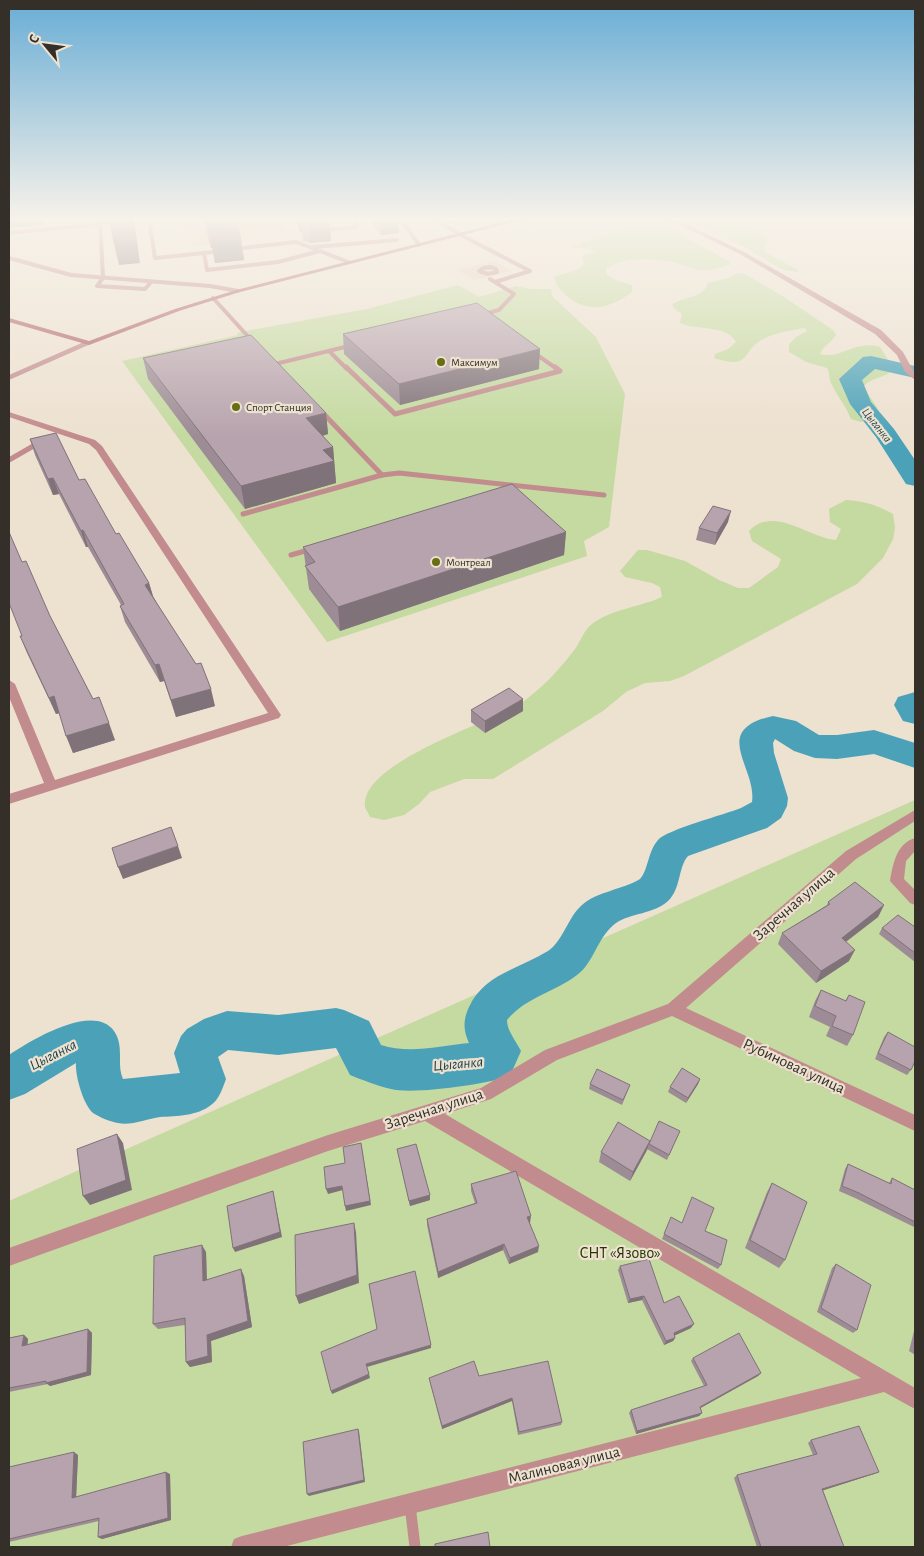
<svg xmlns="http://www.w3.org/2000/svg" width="924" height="1556" viewBox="0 0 924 1556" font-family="'Alegreya Sans',sans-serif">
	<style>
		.built { fill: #e4d3bc }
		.green { fill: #c4daa0 }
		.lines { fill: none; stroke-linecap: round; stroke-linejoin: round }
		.river { fill: #4ba2b8; fill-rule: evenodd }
		.path { stroke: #afa698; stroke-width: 2; stroke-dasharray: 1 1; stroke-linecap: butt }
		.lane-far2 { stroke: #c28b8d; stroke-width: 4 }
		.lane-far1 { stroke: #c28b8d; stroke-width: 5 }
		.lane { stroke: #c28b8d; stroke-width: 11 }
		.street { fill: #c28b8d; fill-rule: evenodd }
		.secondary { fill: #ad5f63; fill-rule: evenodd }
		.wall { fill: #9d8c95 }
		.shaded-wall { fill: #807279 }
		.building { fill: #b7a3ad; stroke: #807279 }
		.poi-dot { fill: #676e14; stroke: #ede1d0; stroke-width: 2 }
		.labels { text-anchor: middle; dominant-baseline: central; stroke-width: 4.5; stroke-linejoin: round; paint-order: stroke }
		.far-poi-label { font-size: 11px; fill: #343029; stroke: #ede1d0; text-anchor: start }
		.far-water-label { font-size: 12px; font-style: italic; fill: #143c46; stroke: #ede1d0 }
		.water-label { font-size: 15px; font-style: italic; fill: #143c46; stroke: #ede1d0 }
		.near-street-label { font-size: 16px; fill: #343029; stroke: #ede1d0 }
		.near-park-label { font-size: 16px; fill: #263404; stroke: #ede1d0 }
	</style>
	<rect width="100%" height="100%" fill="#ede1d0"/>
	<!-- built -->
	<g class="built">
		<polygon points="186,219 283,219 287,236 193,247 190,237 183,235 179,221"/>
		<polygon points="494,261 512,271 474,280 457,270"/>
	</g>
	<!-- green -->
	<g class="green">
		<path d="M 441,219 L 500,219 C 478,225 463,230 441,219 Z"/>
		<polygon points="683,219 727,219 738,222 767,238 767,241 764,249 766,253 798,270 796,272 781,269 747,248"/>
		<path d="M 648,224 L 662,224 L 669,228 L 730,262 L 730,265 L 707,271 L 698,270 L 669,261 L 644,259 L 628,260 L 616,263 L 606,269 L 606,274 L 615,280 L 632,285 L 632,292 C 611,308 588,314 567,296 C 560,290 556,285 554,277 L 579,269 L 584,264 L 582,256 L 596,252 L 590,249 L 570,247 L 620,230 Z"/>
		<path d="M 738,273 L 745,274 L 784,297 L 833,330 L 836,335 C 831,343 823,346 820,354 C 840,360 855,339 880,347 L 894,369 C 886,378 872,377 864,386 C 868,397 878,404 880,416 L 861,422 L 851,419 C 846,406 837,396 831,383 C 829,378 830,373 827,368 L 806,362 L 789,352 L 789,344 L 796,337 L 807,331 L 805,328 C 792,330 774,333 763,339 C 739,353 752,370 714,358 L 715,354 L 728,349 L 736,342 C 726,324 697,331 680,323 L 682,314 L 676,310 L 672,305 C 684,295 702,300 708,283 L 728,278 Z"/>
		<polygon points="458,285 479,297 516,286 531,289 551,289 552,296 596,337 625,394 609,527 584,541 587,556 327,642 122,361 238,335 237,333 251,330 367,309"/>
		<path d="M 846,500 C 864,501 877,505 893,514 L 895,528 L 893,539 L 883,558 L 857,584 L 684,676 L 670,681 L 645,683 L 626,692 L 603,711 L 493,779 L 464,779 L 430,792 L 419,804 L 404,815 L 384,820 L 370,817 C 369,814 366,810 365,807 C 360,761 493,723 524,701 C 543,687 561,668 575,649 C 581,641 583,631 592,624 C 612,609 640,607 662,597 L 660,587 L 652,583 L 625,577 L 620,571 L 638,550 L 647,550 L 685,561 L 719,580 L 738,588 L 749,588 L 778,567 L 781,559 L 752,541 L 749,531 C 774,505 807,537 836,540 L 841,529 L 830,522 L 829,509 Z"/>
		<polygon points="915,800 915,1547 9,1547 9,1201"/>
	</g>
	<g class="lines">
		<!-- river -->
		<g class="river">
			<polygon points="871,356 915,366 915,378 875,369 862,380 871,402 894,429 915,460 915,486 906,484 876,437 850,404 839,379 863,357"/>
			<polygon points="915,692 915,724 903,721 894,705 898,697"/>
			<path d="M 773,716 L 796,721 L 819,735 L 837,735 L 874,730 L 915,743 L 915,768 L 874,754 L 837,759 L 815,758 L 794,751 L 775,739 L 773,743 L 774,753 L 788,798 L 787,806 L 781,818 L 767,828 L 688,856 C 678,867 681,889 668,901 C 654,914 631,913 616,923 C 597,937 594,963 577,975 C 555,992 526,997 507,1020 C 507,1031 516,1041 521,1051 L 510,1076 C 488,1084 412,1095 391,1089 C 377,1086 363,1080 350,1075 L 336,1048 L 278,1055 L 228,1050 L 218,1057 L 226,1079 C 223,1087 219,1100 211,1105 C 197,1116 177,1116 160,1117 C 147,1119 130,1126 118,1123 C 111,1122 99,1117 93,1113 C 83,1104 75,1075 76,1063 L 25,1094 L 9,1100 L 9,1055 C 30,1041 93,1002 114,1031 C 125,1047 116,1064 123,1079 L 180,1073 L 174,1053 L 181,1036 L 187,1029 L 204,1019 L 227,1011 L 278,1015 L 336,1008 L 344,1010 L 369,1021 L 381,1045 C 409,1054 440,1046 469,1043 C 463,1030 463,1020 469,1007 C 484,974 519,969 548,951 C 563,941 568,917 582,905 C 598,891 622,890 640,879 C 648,871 648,851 658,840 C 666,830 726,814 741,808 L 752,802 C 757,767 709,730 773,716 Z"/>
		</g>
		<!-- path -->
		<polyline class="path" points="535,224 551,219"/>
		<!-- lane-far2 -->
		<g class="lane-far2">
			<polyline points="100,219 103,278 97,286 145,289 151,282"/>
			<polyline points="149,219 155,258 204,253"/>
			<polyline points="401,219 419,245"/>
			<polyline points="322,230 357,227 354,219"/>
			<polyline points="9,233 101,224 117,219"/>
			<polyline points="461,235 530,271 495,282"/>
			<polyline points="313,247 397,240"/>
			<polyline points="233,249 296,242 320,251"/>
			<polyline points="222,251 204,253 207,270 278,262 320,251 348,262"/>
			<polyline points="9,258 71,275 210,286 238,291"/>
			<polygon points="491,267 496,269 497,272 488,274 479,271 483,268"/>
			<polyline points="213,298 254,343"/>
			<polyline points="481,315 499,310 514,294 490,279"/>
			<polyline points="329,351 347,369"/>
			<polyline points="533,352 557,369"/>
			<polyline points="275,364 353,345"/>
		</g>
		<!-- lane-far1 -->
		<g class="lane-far1">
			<polyline points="346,367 395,414 560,371 555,367"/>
			<polyline points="320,410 382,475"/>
			<polyline points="243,514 382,475 399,473 604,495"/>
			<polyline points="291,555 312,549"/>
		</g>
		<!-- lane -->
		<polyline class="lane" points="410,1505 415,1547"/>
		<!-- street -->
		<g class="street">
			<polygon points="431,219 439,219 464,235 459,236"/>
			<polygon points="667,219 676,219 744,252 881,330 903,352 915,374 915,380 905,372 897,355 875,334 740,254"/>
			<polygon points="86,341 93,343 9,380 9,375"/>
			<polygon points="9,412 95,440 102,446 279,712 281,715 279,718 9,804 9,794 44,783 9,697 9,680 15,684 55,780 268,713 96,450 89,444 9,417"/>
			<polygon points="42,438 49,440 9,463 9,457"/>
			<polygon points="915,810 915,821 856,859 686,1008 915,1115 915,1131 672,1016 557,1060 491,1099 445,1114 915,1388 915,1409 884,1392 283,1547 231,1547 234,1539 242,1536 861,1378 425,1121 328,1151 9,1266 9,1248 328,1135 481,1088 545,1050 668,1004 846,851"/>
			<path d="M 915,838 L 915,851 L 906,861 L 904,879 L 915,890 L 915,905 L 910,903 L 890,881 C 893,864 896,844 915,838 Z"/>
		</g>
		<!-- secondary -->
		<polygon class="secondary" points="514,219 526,219 240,292 179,311 89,345 9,322 9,318 89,341 175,309 236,290"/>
	</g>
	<!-- wall -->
	<g class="wall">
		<polygon points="203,219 238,219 244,260 215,263 212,248 211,248"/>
		<polygon points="295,219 329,219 331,241 310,243 303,241 302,232 300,233"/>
		<polygon points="369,219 398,219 399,233 381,235"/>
		<polygon points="343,334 539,369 400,405 344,354"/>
		<polygon points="143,358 326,413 328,434 322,436 333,447 336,483 245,509 148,379"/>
		<polygon points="30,439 79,480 149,583 153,596 215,706 176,717 164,681 160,682 125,622 120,606 121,605 88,547 86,547 59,494 53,495 35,455"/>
		<polygon points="728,522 715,545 696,540 699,528"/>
		<polygon points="566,532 564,555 340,631 309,589 303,547"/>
		<polygon points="22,562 93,699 115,740 73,753 59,713 56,714 27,653 20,636 22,636"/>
		<polygon points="523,699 523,711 485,733 471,722 471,710"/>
		<polygon points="828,902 884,905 878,917 846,942 849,961 816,983 778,944 782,933 827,905"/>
		<polygon points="915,927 915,962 879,934 882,928"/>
		<polygon points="821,990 845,1001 849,995 853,1035 847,1046 826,1036 830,1027 809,1017 815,1001"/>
		<polygon points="888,1032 911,1070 907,1075 875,1059 884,1037"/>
		<polygon points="700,1079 698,1084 686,1103 668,1092 670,1087"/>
		<polygon points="590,1084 628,1090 622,1105 589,1089"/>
		<polygon points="680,1131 667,1160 647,1149 649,1144"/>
		<polygon points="650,1141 647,1150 630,1181 599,1162 601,1152"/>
		<polygon points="397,1149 430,1200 410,1206"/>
		<polygon points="848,1164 889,1183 892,1178 915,1190 915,1226 914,1227 855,1198 839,1191 845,1169"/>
		<polygon points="772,1183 785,1260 779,1268 745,1248 767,1192"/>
		<polygon points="471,1184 530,1223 538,1252 509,1264 503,1250 438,1278 427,1225 427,1219 475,1203 471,1191"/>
		<polygon points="671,1217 682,1223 705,1231 721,1265 718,1269 662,1239"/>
		<polygon points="206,1252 207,1280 244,1276 252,1327 211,1341 212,1362 190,1367 186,1362 185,1325 158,1329 153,1324"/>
		<polygon points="836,1264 857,1330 853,1333 817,1312 832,1268"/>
		<polygon points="620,1266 664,1303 691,1328 674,1336 675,1338 673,1341 664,1345 642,1300 628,1303 618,1270"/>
		<polygon points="915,1327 915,1355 909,1351"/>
		<polygon points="88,1329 92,1333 91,1375 50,1386 48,1384 9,1392 9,1338 24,1335 28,1339 27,1345"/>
		<polygon points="693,1358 761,1373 758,1376 700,1408 702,1413 699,1416 636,1434 629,1413 631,1410 704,1386 691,1361"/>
		<polygon points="479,1376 562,1422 561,1425 518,1435 512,1401 442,1429 429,1378"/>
		<polygon points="811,1440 879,1472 874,1474 823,1490 844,1547 757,1547 734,1478 737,1475 813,1455 808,1443"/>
		<polygon points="78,1455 76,1497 170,1474 171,1520 102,1539 98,1537 99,1521 9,1542 9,1467"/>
	</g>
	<!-- shaded-wall -->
	<g class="shaded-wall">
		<polygon points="9,219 43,219 43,225 9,228"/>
		<polygon points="130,219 134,219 140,263 119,265 109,223"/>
		<polygon points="238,219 244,260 215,263 208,220"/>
		<polygon points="299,219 301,219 302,232 300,233"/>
		<polygon points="308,219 329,219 331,241 310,243"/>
		<polygon points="380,219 398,219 399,233 381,235"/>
		<polygon points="206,220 207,220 212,248 211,248"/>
		<polygon points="540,349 539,369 400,405 399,384"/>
		<polygon points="326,413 328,434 308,440 306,418"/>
		<polygon points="333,447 336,483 245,509 241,486 323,450"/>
		<polygon points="53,478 59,494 53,495 48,479"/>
		<polygon points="731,511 728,522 715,545 717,533"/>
		<polygon points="83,530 88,547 86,547 81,531"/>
		<polygon points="566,532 564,555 340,631 338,607"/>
		<polygon points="149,583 154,600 145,585"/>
		<polygon points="159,664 164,681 160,682 155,665"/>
		<polygon points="211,689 215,706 176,717 171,700"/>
		<polygon points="54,696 60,713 56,714 49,698"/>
		<polygon points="523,699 523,711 485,733 485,721"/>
		<polygon points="109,723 115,740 73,753 66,736"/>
		<polygon points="178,846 182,858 123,879 118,867"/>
		<polygon points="884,905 878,917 836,949 842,938"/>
		<polygon points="855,950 849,961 816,983 821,971"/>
		<polygon points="700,1079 698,1084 686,1103 688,1098"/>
		<polygon points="117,1134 123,1143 132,1190 90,1205 83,1196"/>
		<polygon points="650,1141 647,1150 630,1181 633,1172"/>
		<polygon points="361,1143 371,1205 346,1211 345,1206"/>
		<polygon points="342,1186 343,1190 328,1194 326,1189"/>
		<polygon points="273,1191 274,1196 282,1237 235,1252 233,1248"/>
		<polygon points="430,1195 430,1200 410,1206 409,1201"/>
		<polygon points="531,1216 530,1223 526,1224 527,1217"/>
		<polygon points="354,1223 356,1232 359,1283 299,1304 296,1296"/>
		<polygon points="504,1244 503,1250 438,1278 438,1272"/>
		<polygon points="202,1245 206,1252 207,1288 203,1281"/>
		<polygon points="539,1246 538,1252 509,1264 510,1258"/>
		<polygon points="241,1269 244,1276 252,1327 211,1341 212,1362 190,1367 186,1362 207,1335"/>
		<polygon points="644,1296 642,1300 628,1303 630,1299"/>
		<polygon points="694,1324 691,1328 671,1337 674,1333"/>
		<polygon points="88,1329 92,1333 91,1375 50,1386 46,1383"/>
		<polygon points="24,1335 28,1339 27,1349 22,1346"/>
		<polygon points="675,1338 673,1341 664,1345 666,1341"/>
		<polygon points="431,1345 431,1348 367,1367 366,1364"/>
		<polygon points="761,1373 758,1376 697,1410 700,1407"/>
		<polygon points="369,1374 370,1378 332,1394 331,1391"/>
		<polygon points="512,1398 512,1401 442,1429 442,1426"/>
		<polygon points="702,1413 699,1416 636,1434 637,1431"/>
		<polygon points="358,1429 359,1431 365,1482 309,1496 307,1494"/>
		<polygon points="74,1452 78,1455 76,1500 72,1498"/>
		<polygon points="166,1472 170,1474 171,1520 102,1539 98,1537"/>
		<polygon points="879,1472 874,1474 818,1492 822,1489"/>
	</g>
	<!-- building -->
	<g class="building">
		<polygon points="108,219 130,219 131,221 109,223"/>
		<polygon points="208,219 222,219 208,221"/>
		<polygon points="477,303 540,349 399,384 343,334"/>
		<polygon points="251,335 326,413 306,418 333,447 323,450 334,461 241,486 143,358"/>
		<polygon points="56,433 79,480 85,479 116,534 119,533 149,583 145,585 196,664 201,663 211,689 171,700 159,664 155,665 120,606 124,604 83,530 81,531 53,478 48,479 30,439"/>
		<polygon points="512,484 566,532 338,607 305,566 315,562 303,547"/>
		<polygon points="713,506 731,511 717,533 699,528"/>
		<polygon points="9,532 22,562 26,561 50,616 93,699 99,697 109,723 66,736 54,696 49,698 20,636 22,636 9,603"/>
		<polygon points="509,688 523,699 485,721 471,710"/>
		<polygon points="171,827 178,846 118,867 112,848"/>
		<polygon points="855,882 884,905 842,938 855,950 821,971 782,933 830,904 828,902"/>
		<polygon points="898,915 915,927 915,953 882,928"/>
		<polygon points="821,990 846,1001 849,995 865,1002 853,1035 832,1026 836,1016 815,1006"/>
		<polygon points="888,1032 915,1047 915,1061 911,1070 878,1053"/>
		<polygon points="682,1068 700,1079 688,1098 670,1087"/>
		<polygon points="597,1069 630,1085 623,1100 590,1084"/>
		<polygon points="659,1121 680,1131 669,1155 649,1144"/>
		<polygon points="618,1122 650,1141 633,1172 601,1152"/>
		<polygon points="117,1134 126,1180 83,1196 77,1149"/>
		<polygon points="361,1143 370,1201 345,1206 342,1186 326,1189 324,1167 345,1163 343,1147"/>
		<polygon points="416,1144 430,1195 409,1201 397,1149"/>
		<polygon points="848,1164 891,1184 892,1178 915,1190 915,1222 859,1193 842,1186"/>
		<polygon points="516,1171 531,1216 527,1217 539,1246 510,1258 504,1244 438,1272 427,1219 477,1203 471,1184"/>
		<polygon points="772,1183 807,1202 785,1260 750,1240"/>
		<polygon points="273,1191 280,1232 233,1248 227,1206"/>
		<polygon points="692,1197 714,1208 705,1231 727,1240 721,1265 664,1234 671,1217 682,1223"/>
		<polygon points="354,1223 357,1275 296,1296 295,1235"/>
		<polygon points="202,1245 203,1281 241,1269 248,1321 207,1335 208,1356 186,1362 185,1318 153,1324 154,1256"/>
		<polygon points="649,1259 664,1303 679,1296 694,1324 674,1333 675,1338 666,1341 644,1296 630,1299 620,1266"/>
		<polygon points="836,1264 871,1285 857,1330 821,1308"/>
		<polygon points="415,1271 431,1345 366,1364 369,1374 331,1391 321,1352 377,1329 369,1284"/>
		<polygon points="88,1329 87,1372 46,1383 46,1381 9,1388 9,1338 24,1335 22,1346"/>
		<polygon points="739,1333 761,1373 700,1407 702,1413 637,1431 631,1410 707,1385 693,1358"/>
		<polygon points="474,1361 479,1376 548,1361 562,1422 519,1432 512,1398 442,1426 429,1378"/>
		<polygon points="859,1426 879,1472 822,1489 844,1547 761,1547 737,1475 817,1454 811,1440"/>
		<polygon points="358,1429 364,1480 307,1494 303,1442"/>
		<polygon points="74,1452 72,1498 166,1472 168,1518 98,1537 99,1518 9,1539 9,1467"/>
		<polygon points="488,1532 490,1547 435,1547 435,1544"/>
	</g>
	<!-- sky -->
	<linearGradient id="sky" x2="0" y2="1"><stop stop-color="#69add5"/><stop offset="0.5" stop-color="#f7f2ea"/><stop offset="1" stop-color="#f7f2ea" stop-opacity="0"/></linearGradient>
	<rect width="924" height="437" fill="url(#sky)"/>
	<!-- markers -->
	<g class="poi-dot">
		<circle cx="441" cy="362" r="5"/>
		<circle cx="236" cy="407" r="5"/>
		<circle cx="436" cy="562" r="5"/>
	</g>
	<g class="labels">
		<!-- far-poi labels -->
		<g class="far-poi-label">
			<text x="451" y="362">Максимум</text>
			<text x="246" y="407">Спорт Станция</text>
			<text x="446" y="562">Монтреал</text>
		</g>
		<!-- far-water labels -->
		<g class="far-water-label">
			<text transform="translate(877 425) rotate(52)">Цыганка</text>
		</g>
		<!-- water labels -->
		<g class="water-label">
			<text transform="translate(53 1055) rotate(-27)">Цыганка</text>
			<text transform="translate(458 1064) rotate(-5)">Цыганка</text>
		</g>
		<!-- near-street labels -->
		<g class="near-street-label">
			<text transform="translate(794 904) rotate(-41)">Заречная улица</text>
			<text transform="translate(794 1066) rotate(25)">Рубиновая улица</text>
			<text transform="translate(434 1109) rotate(-18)">Заречная улица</text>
			<text transform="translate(564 1465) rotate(-14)">Малиновая улица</text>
		</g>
		<!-- near-park labels -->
		<g class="near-park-label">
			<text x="620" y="1253">СНТ «Язово»</text>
		</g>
	</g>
	<!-- border -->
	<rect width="924" height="1556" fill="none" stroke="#343029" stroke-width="20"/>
	<!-- north arrow -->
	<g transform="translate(45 45) rotate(299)" stroke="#ede1d0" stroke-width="4" paint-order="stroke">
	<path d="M0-4L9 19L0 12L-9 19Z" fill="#343029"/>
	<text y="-8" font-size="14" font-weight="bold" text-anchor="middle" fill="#343029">С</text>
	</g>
</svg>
